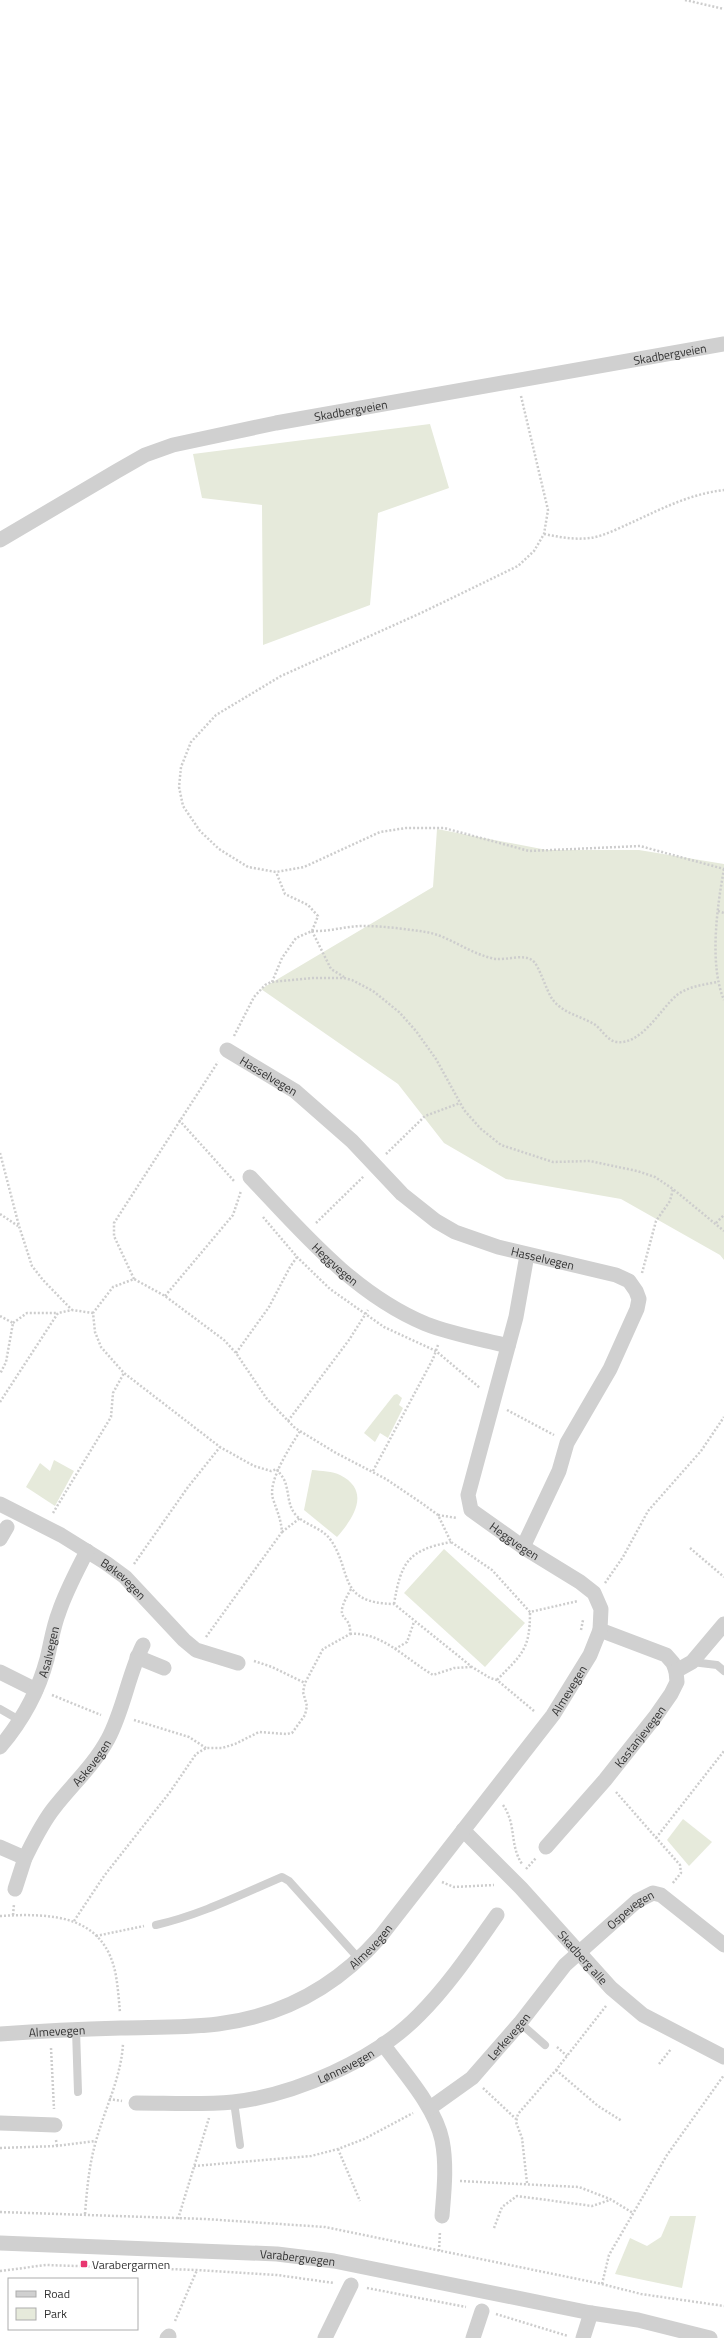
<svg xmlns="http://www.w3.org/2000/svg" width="724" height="2338" viewBox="0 0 724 2338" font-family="'Titillium Web',sans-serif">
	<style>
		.green { fill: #e6eadb }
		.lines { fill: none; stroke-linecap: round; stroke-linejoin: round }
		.path { stroke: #cdcdcd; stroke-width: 2.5; stroke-dasharray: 2 2; stroke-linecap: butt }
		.service { stroke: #d0d0d0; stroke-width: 8 }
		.minor { stroke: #d0d0d0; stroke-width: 15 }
		.poi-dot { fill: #e83771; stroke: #fff; stroke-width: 1.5 }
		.labels { text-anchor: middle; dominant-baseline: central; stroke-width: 4; stroke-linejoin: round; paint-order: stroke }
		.street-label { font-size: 12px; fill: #333; stroke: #fff }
		.poi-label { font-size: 12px; fill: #333; stroke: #fff; text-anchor: start }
	</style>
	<rect width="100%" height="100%" fill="#fff"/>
	<!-- green -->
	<g class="green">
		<polygon points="430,424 449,488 378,513 370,605 263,645 262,505 202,498 193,454"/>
		<polygon points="437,829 547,850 639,850 724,864 724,1260 720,1255 621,1199 506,1179 444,1143 398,1084 261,989 433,887"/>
		<polygon points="397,1394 402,1398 399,1405 403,1408 388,1438 380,1433 375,1442 364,1433 394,1395"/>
		<polygon points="54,1460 74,1471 55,1506 26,1487 40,1463 50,1471"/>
		<path d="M 312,1470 C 321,1471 333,1471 340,1475 C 372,1491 353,1519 337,1537 L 304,1510 Z"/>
		<polygon points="444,1549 525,1623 485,1667 404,1593"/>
		<polygon points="683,1819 712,1842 689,1866 667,1840"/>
		<polygon points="670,2216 696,2216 682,2288 615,2274 630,2238 647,2246 661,2237"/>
	</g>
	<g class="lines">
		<!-- path -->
		<g class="path">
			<polyline points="685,0 724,9"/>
			<polyline points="521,396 548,510 544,534 534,551 518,566 421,613 281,676 216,715 191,742 181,767 179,787 183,806 200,831 219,849 248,867 276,872 304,867 380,832 406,828 444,828 529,851 640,846 724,869"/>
			<path d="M 544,534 C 559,537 574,540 590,538 C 605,536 621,527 635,521 C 665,507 691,494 724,490"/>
			<path d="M 724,869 C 717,907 709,965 724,1000"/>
			<polyline points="718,911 724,913"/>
			<path d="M 312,931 C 329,932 345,926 363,926 C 383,926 406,929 426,932 C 450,936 471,955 496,959 C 507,960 523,954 532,960 C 539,964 546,991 553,1000 C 563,1013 580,1016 594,1024 C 602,1029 607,1041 617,1042 C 642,1045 661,1008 677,995 C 689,986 703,985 717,982"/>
			<polyline points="312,931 331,969 344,977"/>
			<polyline points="272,982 282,958 296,938 312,931 318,916 308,905 285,894 276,872"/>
			<polyline points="234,1036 254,997 265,985 271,982 313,978 344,978 352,980 373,991 399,1012 416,1031 436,1059 464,1110 481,1129 501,1145 553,1162 590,1161 637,1171 655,1177 673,1189 724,1231"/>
			<polyline points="179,1120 234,1181"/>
			<polyline points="0,1153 19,1226 32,1266 43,1280 72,1310"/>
			<polyline points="386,1154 425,1116 460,1103"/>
			<polyline points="0,1214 18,1226"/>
			<polyline points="263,1217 297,1257 330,1289 384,1327 436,1351 480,1388"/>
			<polyline points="316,1223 364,1176"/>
			<polyline points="716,1223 724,1215"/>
			<polyline points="642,1273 656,1221 670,1201 673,1189"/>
			<polyline points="134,1279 114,1236 114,1223 218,1062"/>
			<polyline points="165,1296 233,1215 241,1191"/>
			<polyline points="0,1316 13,1323 6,1362 0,1374"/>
			<polyline points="13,1323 27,1313 58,1313"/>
			<polyline points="236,1353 269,1307 290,1267 297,1257"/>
			<polyline points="0,1402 58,1313 72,1310 93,1313"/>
			<polyline points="507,1410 554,1435"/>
			<polyline points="288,1421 349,1340 368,1310"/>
			<polyline points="373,1471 433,1359 438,1345"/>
			<polyline points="53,1513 111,1417 113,1393 124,1373"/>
			<polyline points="438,1515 457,1518"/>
			<polyline points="282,1532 300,1518"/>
			<polyline points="690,1548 724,1577"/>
			<polyline points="134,1564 188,1487 220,1447"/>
			<polyline points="605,1583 623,1557 648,1511 701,1451 724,1417"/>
			<path d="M 394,1604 C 401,1562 408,1550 451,1542"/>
			<polyline points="581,1630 583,1620"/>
			<path d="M 350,1634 C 381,1631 407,1660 433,1675 L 454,1668 L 471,1667"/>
			<path d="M 206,1637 L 282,1532 C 281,1519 277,1511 273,1499 C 267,1481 291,1446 300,1431"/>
			<polyline points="395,1649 407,1642 414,1622"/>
			<polyline points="254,1661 272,1667 305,1683"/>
			<path d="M 497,1680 C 522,1654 530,1650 530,1612"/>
			<polyline points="52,1695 101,1715"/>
			<path d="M 534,1711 L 497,1680 L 490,1678 L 472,1667 L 394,1604 C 336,1603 353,1571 330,1539 C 321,1527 304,1525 295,1514 C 288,1505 289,1495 286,1485 C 285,1479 280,1474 277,1469 L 271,1471 L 254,1466 L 220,1447 L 124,1373 L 101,1347 L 95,1332 L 93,1313 L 113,1287 L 134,1279 L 165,1296 L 224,1340 L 236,1353 L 267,1399 L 295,1428 L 336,1453 L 386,1479 L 423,1504 L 438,1515 L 451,1542 L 492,1570 L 530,1612 L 578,1601"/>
			<polyline points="134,1720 189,1737 206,1748"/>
			<polyline points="616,1792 680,1865 681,1873 672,1884"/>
			<path d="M 503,1805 C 517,1825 509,1844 522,1864"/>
			<polyline points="656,1838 724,1751"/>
			<polyline points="526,1869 536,1858"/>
			<polyline points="442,1882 454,1887 494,1885"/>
			<polyline points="13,1915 14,1904"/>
			<path d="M 0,1916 C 51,1913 105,1914 116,1976 C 118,1988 119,2001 120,2013"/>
			<path d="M 74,1921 L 104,1876 L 170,1792 L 196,1754 L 206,1748 L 222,1748 L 235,1744 L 259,1732 L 286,1734 L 292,1733 L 305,1715 L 307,1706 L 303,1692 L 305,1683 L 323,1649 L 350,1634 C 352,1611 330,1625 351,1589"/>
			<polyline points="96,1936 144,1926"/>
			<polyline points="557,2047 567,2056"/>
			<polyline points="51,2048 54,2109"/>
			<polyline points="659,2064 671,2049"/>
			<polyline points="556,2070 598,2106 622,2121"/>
			<polyline points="483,2088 516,2119"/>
			<polyline points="109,2099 122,2101"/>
			<polyline points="56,2140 57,2146"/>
			<polyline points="0,2148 57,2146 95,2141"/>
			<polyline points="338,2149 360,2201"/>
			<polyline points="194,2166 311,2156 338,2149 364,2139 413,2113"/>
			<polyline points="460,2181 579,2187 610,2199 633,2213"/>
			<polyline points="527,2183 522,2138 516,2122 518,2114 556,2070 606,2006"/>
			<polyline points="0,2212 205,2219 325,2227 602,2284 641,2294 724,2306"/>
			<path d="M 85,2214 C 87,2189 89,2165 96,2141 C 105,2108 121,2078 123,2044"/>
			<polyline points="178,2219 209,2118"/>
			<polyline points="494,2228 502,2207 517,2196 592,2206 610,2200"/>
			<polyline points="439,2251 440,2231"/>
			<polyline points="0,2271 46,2265 197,2270 277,2275 334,2283"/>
			<polyline points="602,2284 609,2255 667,2155 724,2075"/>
			<polyline points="367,2288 466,2307"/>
			<polyline points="496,2314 568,2336"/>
			<polyline points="175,2321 197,2270"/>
		</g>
		<!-- service -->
		<g class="service">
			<polyline points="692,1662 717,1665 724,1671"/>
			<polyline points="0,1709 21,1721"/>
			<path d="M 156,1925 C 200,1915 240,1895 282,1877 L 289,1881 L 360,1960"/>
			<polyline points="520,2023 545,2045"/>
			<polyline points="76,2030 78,2092"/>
			<polyline points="234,2102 240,2145"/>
		</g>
		<!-- minor -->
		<g class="minor">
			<path id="s1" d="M 0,540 L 117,471 L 145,455 L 173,445 L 276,423 L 724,344"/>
			<path id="s2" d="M 227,1050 L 295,1091 L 352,1141 L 402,1194 L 436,1221 L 455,1232 L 498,1247 L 616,1275 L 629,1281 L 636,1291 L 639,1299 L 637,1309 L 610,1369 L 567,1443 L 559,1471 L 523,1547"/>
			<path id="s3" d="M 250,1177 C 303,1233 354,1294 426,1324 C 452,1334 480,1339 508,1346"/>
			<path id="s4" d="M 527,1255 L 516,1317 L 468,1495 L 471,1510 L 523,1547 L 580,1582 L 594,1593 L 601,1609 L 600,1630 L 666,1655 L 673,1663 L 676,1671"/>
			<path id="s5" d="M 0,1504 L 61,1535 L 106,1563 L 125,1577 L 184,1640 L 196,1650 L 238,1663"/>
			<polyline points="0,1539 7,1527"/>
			<polyline points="137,1657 164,1668"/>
			<polyline points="0,1672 36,1690"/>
			<path id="s6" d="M 0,1747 C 22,1721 38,1693 47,1659 C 51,1643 53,1627 59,1612 C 66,1591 77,1571 87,1551"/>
			<path id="s7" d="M 463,1830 L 521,1888 L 611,1988 L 643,2015 L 724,2057"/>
			<path id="s8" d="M 0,1847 L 25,1858 C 34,1840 42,1823 54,1808 C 72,1785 94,1765 108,1739 C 124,1709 128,1675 143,1645"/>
			<path id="s9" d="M 546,1847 L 605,1780 L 655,1717 L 671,1694 L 677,1682 L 676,1671 L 692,1662 L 724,1624"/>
			<polyline points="15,1889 25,1858"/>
			<path id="s10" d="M 0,2034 C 40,2031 81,2029 121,2028 C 153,2027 186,2028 218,2024 C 283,2016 337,1986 380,1937 L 553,1715 L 590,1655 L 600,1630"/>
			<path d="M 383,2044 C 403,2072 435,2106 442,2140 C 447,2165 444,2191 442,2216"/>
			<path id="s11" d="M 136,2103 C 168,2103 201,2105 233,2102 C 295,2095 375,2060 419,2015 C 449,1985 473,1949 497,1915"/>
			<path id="s12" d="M 430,2108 L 472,2078 L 520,2023 L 565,1965 L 637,1901 L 653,1893 L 661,1895 L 724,1945"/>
			<polyline points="0,2123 55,2125"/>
			<path id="s13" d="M 0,2243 L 277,2254 L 334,2261 L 591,2313 L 638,2320 L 710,2338"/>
			<polyline points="167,2338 169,2336"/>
			<polyline points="325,2338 351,2285"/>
			<polyline points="473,2338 482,2311"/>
			<polyline points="583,2338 591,2313"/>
		</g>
	</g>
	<!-- markers -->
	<rect class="poi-dot" x="80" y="2260" width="8" height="8" rx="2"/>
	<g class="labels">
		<!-- street labels -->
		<g class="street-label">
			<text stroke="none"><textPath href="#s1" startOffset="703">Skadbergveien</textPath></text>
			<text stroke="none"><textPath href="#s1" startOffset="379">Skadbergveien</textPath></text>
			<text stroke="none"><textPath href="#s2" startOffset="49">Hasselvegen</textPath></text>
			<text stroke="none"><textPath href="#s2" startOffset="385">Hasselvegen</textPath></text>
			<text stroke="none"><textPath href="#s3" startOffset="122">Heggvegen</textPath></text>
			<text stroke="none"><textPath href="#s4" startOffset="316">Heggvegen</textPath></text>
			<text stroke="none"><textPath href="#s5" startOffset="145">Bøkevegen</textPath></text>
			<text stroke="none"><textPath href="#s6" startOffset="108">Asalvegen</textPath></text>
			<text stroke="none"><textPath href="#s10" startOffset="717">Almevegen</textPath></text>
			<text stroke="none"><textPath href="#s9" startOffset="145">Kastanjevegen</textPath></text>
			<text stroke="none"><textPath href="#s8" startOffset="144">Askevegen</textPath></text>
			<text stroke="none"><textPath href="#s12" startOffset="284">Ospevegen</textPath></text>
			<text stroke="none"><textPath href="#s10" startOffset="393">Almevegen</textPath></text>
			<text stroke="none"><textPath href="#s7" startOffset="175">Skadberg alle</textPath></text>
			<text stroke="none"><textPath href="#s10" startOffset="57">Almevegen</textPath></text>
			<text stroke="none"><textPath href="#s12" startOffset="107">Lerkevegen</textPath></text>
			<text stroke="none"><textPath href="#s11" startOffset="216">Lønnevegen</textPath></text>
			<text stroke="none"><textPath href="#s13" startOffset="298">Varabergvegen</textPath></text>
		</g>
		<!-- poi labels -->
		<g class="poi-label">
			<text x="92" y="2264">Varabergarmen</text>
		</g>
	</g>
	<!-- legend -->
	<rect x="8" y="2278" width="130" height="52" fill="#ffffff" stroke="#adadad"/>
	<rect x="16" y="2291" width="20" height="6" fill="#d0d0d0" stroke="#adadad"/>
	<text x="44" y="2298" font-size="12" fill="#333333">Road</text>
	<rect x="16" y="2308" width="20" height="12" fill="#e6eadb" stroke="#adadad"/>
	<text x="44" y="2318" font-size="12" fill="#333333">Park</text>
</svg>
